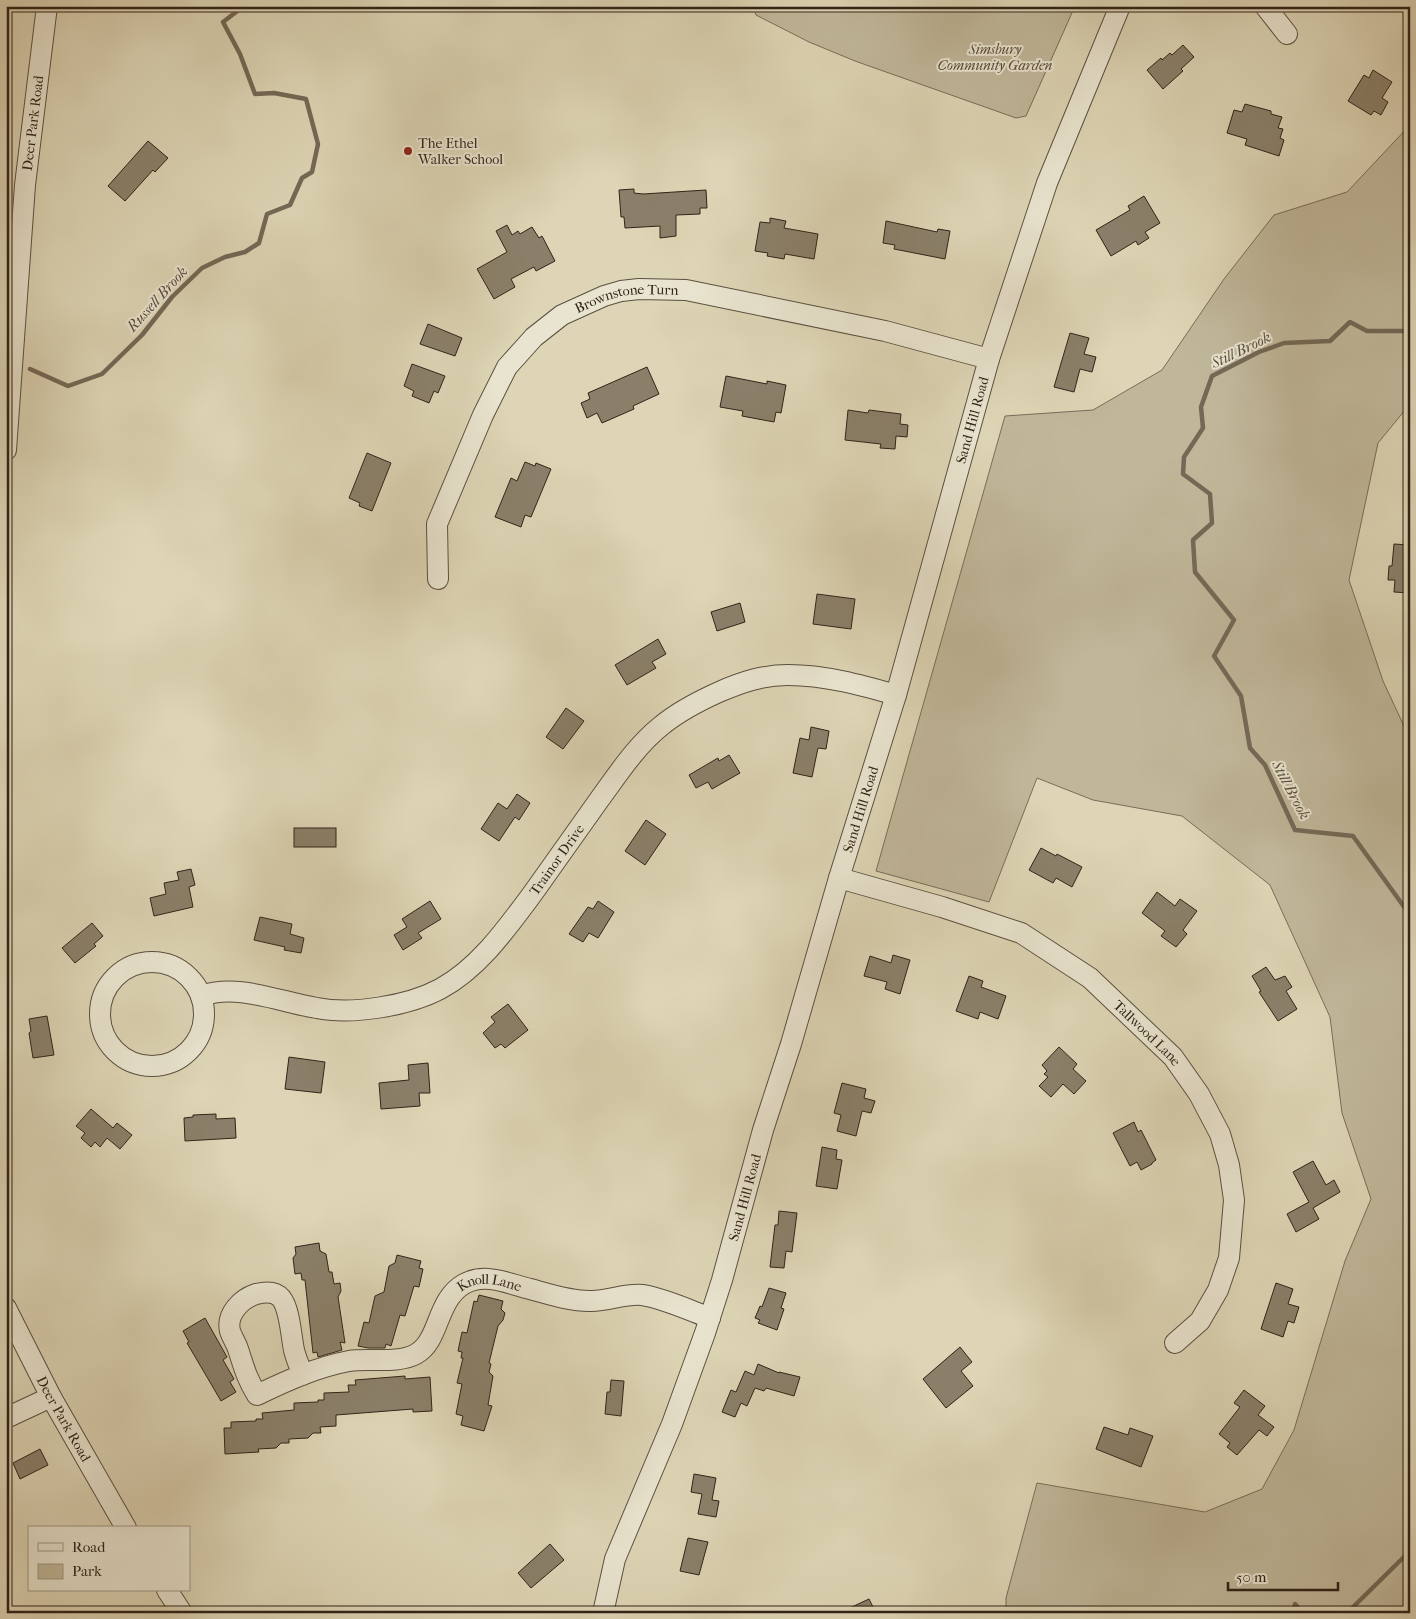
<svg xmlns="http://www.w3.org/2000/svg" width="1416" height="1619" viewBox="0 0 1416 1619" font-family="'IM FELL French Canon',serif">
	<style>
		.green { fill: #c0b79a; stroke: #786d5a }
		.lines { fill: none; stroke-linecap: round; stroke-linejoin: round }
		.stream { stroke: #746957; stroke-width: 4.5 }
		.building { fill: #8a806a; stroke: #302319 }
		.minor-casing { stroke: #5b5040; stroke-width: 22 }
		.minor { stroke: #e9e4cf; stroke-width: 20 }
		.poi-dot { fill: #8f2418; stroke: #e9e4cf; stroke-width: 2 }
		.labels { text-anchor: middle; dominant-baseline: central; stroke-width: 4; stroke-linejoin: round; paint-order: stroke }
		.park-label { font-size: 14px; font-style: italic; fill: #544839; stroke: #e9e4cf }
		.street-label { font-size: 14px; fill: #302319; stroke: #e9e4cf }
		.poi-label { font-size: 14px; fill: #302319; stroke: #e9e4cf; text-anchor: start }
		.water-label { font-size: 15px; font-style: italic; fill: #584c3d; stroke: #e9e4cf }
	</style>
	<rect width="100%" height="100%" fill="#ddd5b5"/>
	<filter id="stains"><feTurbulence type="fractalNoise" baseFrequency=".004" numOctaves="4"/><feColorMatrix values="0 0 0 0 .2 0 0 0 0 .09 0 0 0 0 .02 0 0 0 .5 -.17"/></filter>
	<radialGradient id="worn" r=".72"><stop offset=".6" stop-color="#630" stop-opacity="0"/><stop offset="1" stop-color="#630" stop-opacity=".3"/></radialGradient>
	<!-- green -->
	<g class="green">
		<polygon points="753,6 1075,6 1026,116 1016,118 855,61 809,42 756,15"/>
		<polygon points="1410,125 1410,404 1378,443 1349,580 1383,681 1410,739 1410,1613 1006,1613 1006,1598 1037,1483 1205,1512 1262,1489 1294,1430 1345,1261 1371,1199 1342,1113 1330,1017 1270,885 1182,816 1093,800 1037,778 989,902 876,871 1005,416 1093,410 1162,370 1224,279 1274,215 1347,192"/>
	</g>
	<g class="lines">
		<!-- stream -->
		<g class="stream">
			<polyline points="1410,331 1367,331 1350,322 1330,341 1284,343 1259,352 1212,376 1201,407 1203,428 1184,457 1183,474 1210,494 1212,523 1193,540 1195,572 1234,620 1214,656 1241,696 1250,748 1265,765 1295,830 1353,836 1410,915"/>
			<polyline points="30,369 68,386 102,374 142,335 172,297 202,268 225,257 245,252 259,243 267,214 290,205 302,178 312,172 318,144 306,99 274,93 255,94 240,54 223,22 240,9 239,6"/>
			<polyline points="1293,1613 1295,1604 1303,1613"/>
			<polyline points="1347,1613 1410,1551"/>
		</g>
	</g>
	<!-- building -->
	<g class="building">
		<polygon points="1183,45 1194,57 1181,69 1183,71 1163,89 1147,70 1161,58 1162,60 1170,53 1172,55"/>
		<polygon points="1373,70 1392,82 1382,98 1388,102 1381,115 1374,111 1371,115 1348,101 1364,75 1369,78"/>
		<polygon points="1245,104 1271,111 1271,114 1282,117 1278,128 1283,129 1280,138 1284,140 1279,156 1245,145 1247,139 1227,133 1234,110 1242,112"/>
		<polygon points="148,141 168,158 155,172 153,170 125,201 108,186"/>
		<polygon points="634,189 634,193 643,194 706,190 707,208 700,208 700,214 676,215 676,236 660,238 660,226 625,228 624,217 621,217 619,190"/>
		<polygon points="1144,196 1160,223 1145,232 1149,238 1138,245 1136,241 1111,256 1096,230 1130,210 1128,206"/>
		<polygon points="770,218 786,221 784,228 818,234 814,259 785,254 784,259 767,256 768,253 755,251 760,222 770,223"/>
		<polygon points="886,221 937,232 938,229 950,231 945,259 894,249 895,245 883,243"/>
		<polygon points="507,225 512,235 518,231 520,234 532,227 539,238 542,236 555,261 536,271 534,267 511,279 515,287 494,299 477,269 507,252 496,231"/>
		<polygon points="428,324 462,338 455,356 420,344"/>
		<polygon points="1070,333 1089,338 1084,354 1096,357 1092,372 1080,369 1074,392 1054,387"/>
		<polygon points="412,364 445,376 438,393 434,391 429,403 412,396 414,391 404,386"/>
		<polygon points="647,367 659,394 633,406 634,409 602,423 597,413 587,418 581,403 590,399 588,393"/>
		<polygon points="726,376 767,384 767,381 786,385 781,413 776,412 774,422 742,416 743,411 720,407"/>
		<polygon points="848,410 868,413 869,410 901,414 900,424 908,425 907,437 896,436 895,449 880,448 881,444 845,440"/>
		<polygon points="367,453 391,463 372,511 359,506 360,503 349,498"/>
		<polygon points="525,462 535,466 536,463 551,469 531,517 525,515 521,527 495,517 511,478 517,481"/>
		<polygon points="1394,544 1410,545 1410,593 1394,592 1395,580 1388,580 1389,566 1392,566"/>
		<polygon points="817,594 855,599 851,629 813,624"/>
		<polygon points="740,603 745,622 717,631 711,612"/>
		<polygon points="658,639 666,654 652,662 656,668 627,685 615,665"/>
		<polygon points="566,708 584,721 563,749 546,737"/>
		<polygon points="811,727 829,731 826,749 818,748 812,777 793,773 800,738 809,740"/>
		<polygon points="729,755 740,773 712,789 708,782 696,788 689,775 718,758 719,761"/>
		<polygon points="517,794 530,803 519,820 515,817 499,841 481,829 498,803 507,809"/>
		<polygon points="646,820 666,834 645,865 625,851"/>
		<rect x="294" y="828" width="42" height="19"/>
		<polygon points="1041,848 1056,856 1057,854 1082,867 1072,887 1056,878 1053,883 1029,870"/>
		<polygon points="191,869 195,885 189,887 193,907 154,916 150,898 166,894 164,883 179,880 177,872"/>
		<polygon points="1157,892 1175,906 1180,899 1197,911 1183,930 1187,934 1176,947 1161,936 1165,931 1142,913"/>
		<polygon points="430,901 441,919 418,933 422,938 403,950 394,935 407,927 402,919"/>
		<polygon points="598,901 614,912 598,938 589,933 583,942 569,934 588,907 593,909"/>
		<polygon points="260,917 292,924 290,934 304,938 301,953 284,950 285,947 254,940"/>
		<polygon points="92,923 103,936 94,944 96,946 75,963 62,948"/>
		<polygon points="893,955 910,960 900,994 885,989 887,982 864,976 870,956 891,963"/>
		<polygon points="1266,967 1275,980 1285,976 1292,987 1286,991 1297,1009 1278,1021 1259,992 1261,991 1252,976"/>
		<polygon points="969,976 983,981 981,987 1006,996 998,1019 980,1012 978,1019 956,1011"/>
		<polygon points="508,1004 528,1030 505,1048 501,1044 495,1048 483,1033 495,1022 491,1017"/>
		<polygon points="47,1016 54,1055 33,1058 29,1033 31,1031 29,1019"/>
		<polygon points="1059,1047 1077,1064 1073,1069 1086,1081 1074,1094 1063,1084 1051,1097 1039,1086 1048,1077 1044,1074 1047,1071 1042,1065"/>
		<polygon points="289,1057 325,1062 321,1093 285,1089"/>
		<polygon points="428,1063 430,1093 419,1093 420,1106 381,1109 379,1083 409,1080 408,1065"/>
		<polygon points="842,1083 866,1089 864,1098 875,1101 871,1113 862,1111 856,1136 837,1131 841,1115 834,1113"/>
		<polygon points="91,1109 113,1128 117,1123 132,1135 120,1149 107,1138 100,1147 95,1142 91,1147 81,1138 85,1133 76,1126"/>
		<polygon points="216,1114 216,1119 235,1118 236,1138 185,1141 184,1118 193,1117 193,1115"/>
		<polygon points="1134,1122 1138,1132 1141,1130 1156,1160 1152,1163 1152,1164 1141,1170 1137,1162 1130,1166 1113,1133"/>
		<polygon points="822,1147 837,1150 836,1159 842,1160 837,1189 816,1186"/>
		<polygon points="1313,1161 1326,1185 1334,1180 1340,1192 1313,1208 1319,1219 1296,1232 1287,1214 1309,1202 1293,1172"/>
		<polygon points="779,1211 797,1213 792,1252 786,1251 784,1268 770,1267 775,1225 778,1225"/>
		<polygon points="319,1243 320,1251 326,1254 329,1272 332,1272 334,1284 340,1283 341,1291 338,1297 345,1343 340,1342 342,1350 318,1357 317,1352 313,1353 305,1280 302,1280 301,1273 295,1274 293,1258 296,1254 295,1247"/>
		<polygon points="397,1255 421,1261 419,1268 423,1269 419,1287 414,1286 405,1316 400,1315 391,1346 386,1344 385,1348 368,1348 358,1346 364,1322 369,1323 375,1296 384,1292 389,1266 395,1263"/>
		<polygon points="1276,1283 1293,1289 1288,1304 1299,1307 1294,1323 1288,1321 1283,1337 1261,1329"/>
		<polygon points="769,1288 786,1293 781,1308 784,1309 777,1330 758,1323 760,1320 755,1318 760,1306 762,1307"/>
		<polygon points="479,1295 503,1301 501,1309 505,1313 503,1320 498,1326 489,1363 491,1364 489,1372 493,1376 488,1405 492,1406 484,1431 461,1425 463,1416 456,1414 462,1384 457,1383 463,1358 461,1358 462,1352 458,1351 462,1332 467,1333 474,1301 477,1302"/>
		<polygon points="205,1318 227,1357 223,1360 234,1379 230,1382 236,1392 221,1401 187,1343 189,1342 183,1331"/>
		<polygon points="960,1347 972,1362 961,1371 973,1386 946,1408 923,1379"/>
		<polygon points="758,1364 779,1373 779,1372 800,1377 794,1396 766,1388 764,1391 755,1388 747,1406 741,1403 735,1417 722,1412 731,1390 736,1392 745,1371 754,1375"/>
		<polygon points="405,1376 405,1379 430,1377 432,1411 413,1412 413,1409 336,1415 336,1426 320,1427 321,1433 313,1433 308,1438 289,1439 289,1443 281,1443 276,1448 258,1449 259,1452 225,1454 224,1428 231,1428 231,1422 256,1421 256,1419 263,1419 262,1413 294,1410 294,1403 318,1402 318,1400 324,1400 324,1393 349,1392 348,1385 356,1385 355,1380"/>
		<polygon points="611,1380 624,1381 621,1416 605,1414 607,1392 610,1392"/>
		<polygon points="1244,1390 1265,1406 1258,1415 1274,1427 1267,1436 1259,1430 1237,1455 1227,1447 1230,1443 1219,1434 1240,1407 1234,1403"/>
		<polygon points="1104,1427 1128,1435 1130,1428 1153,1436 1141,1467 1096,1449"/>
		<polygon points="40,1449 48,1465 20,1479 13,1463"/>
		<polygon points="694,1474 716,1478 712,1500 719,1501 716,1517 698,1514 702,1494 691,1492"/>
		<polygon points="688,1538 708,1542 699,1575 680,1571"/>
		<polygon points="550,1544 564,1560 531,1588 518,1573"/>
		<polygon points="869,1599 876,1613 839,1613"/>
	</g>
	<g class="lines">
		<defs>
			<g id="minor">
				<polyline points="1265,6 1287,34"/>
				<path id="s1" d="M 6,450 L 25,185 L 47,6"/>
				<path id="s2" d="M 438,579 L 437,524 L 483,415 L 507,367 L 534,337 L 562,315 L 604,296 L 621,291 L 639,289 L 686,290 L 885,331 L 989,359"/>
				<path id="s3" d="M 839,878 L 942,907 L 1021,933 L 1090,978 L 1173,1057 L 1199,1094 L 1220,1134 L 1229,1165 L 1234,1200 L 1229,1258 L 1218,1290 L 1200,1321 L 1175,1343"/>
				<circle cx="152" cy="1014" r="52"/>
				<path id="s4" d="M 201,996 C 238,983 279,1002 317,1008 C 352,1015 408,1006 440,989 C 479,968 507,928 533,893 C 555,862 577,831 599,800 C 618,774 636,746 661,726 C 679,711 699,701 719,692 C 742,682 763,675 788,675 C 825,675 861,685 896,695"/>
				<path id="s5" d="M 6,1308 L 51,1397 L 126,1528"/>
				<path id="s6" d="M 303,1375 C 300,1367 296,1359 294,1350 C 291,1336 290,1309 281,1298 C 275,1291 264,1292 256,1294 C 241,1299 226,1314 230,1331 C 232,1337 236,1343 238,1349 C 244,1367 246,1377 257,1395 C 286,1381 317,1367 349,1361 C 369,1358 398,1364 416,1354 C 440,1341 436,1300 464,1284 C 486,1272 509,1284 530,1289 C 549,1294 569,1301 589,1301 C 607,1302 625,1293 642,1295 C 663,1298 689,1310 710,1318"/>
				<polyline points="6,1418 51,1397"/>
				<polyline points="167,1590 182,1613"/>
				<path id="s7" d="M 603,1613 L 615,1559 L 672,1424 L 705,1333 L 722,1280 L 763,1130 L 791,1044 L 839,878 L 896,695 L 989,359 L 1047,183 L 1120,6"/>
			</g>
		</defs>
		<!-- minor casing -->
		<use href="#minor" class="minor-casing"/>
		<!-- minor -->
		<use href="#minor" class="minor"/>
	</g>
	<!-- markers -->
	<circle class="poi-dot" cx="408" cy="151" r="5"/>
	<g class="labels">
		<!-- park labels -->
		<g class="park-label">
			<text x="995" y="49">Simsbury<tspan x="995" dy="16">Community Garden</tspan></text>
		</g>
		<!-- street labels -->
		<g class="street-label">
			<text stroke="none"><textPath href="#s1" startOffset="328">Deer Park Road</textPath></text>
			<text stroke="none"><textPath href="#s2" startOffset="371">Brownstone Turn</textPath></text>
			<text stroke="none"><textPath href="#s7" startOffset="1250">Sand Hill Road</textPath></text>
			<text stroke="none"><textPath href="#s7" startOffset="845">Sand Hill Road</textPath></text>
			<text stroke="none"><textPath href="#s4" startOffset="420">Trainor Drive</textPath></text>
			<text stroke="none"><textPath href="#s3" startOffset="352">Tallwood Lane</textPath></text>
			<text stroke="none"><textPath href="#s7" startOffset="440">Sand Hill Road</textPath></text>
			<text stroke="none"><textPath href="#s6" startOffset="505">Knoll Lane</textPath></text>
			<text stroke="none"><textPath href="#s5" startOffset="125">Deer Park Road</textPath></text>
		</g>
		<!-- poi labels -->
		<g class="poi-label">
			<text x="418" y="143">The Ethel<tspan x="418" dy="16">Walker School</tspan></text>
		</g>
		<!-- water labels -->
		<g class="water-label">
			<text transform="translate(157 299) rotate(-48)">Russell Brook</text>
			<text transform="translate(1241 350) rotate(-26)">Still Brook</text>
			<text transform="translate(1291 790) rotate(62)">Still Brook</text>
		</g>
	</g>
	<!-- margin -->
	<rect width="1416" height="1619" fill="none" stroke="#ddd5b5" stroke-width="25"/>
	<rect x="8" y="8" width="1401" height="1604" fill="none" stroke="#302319" stroke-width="2.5"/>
	<rect x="12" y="12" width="1391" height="1594" fill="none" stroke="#302319"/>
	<!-- legend -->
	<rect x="28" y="1526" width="162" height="65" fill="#e9e4cf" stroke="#9f9786"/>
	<rect x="38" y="1543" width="25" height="8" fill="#e9e4cf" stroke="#9f9786"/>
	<text x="72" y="1552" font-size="15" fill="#302319">Road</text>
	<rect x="38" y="1564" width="25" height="15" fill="#c0b79a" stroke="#9f9786"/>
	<text x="72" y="1576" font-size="15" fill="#302319">Park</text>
	<!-- scale -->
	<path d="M1228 1582v8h110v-8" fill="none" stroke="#302319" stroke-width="2.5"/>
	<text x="1236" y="1582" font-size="15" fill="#302319" stroke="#e9e4cf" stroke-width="4" paint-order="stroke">50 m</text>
	<rect width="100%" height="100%" filter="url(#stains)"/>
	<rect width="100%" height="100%" fill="url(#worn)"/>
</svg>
